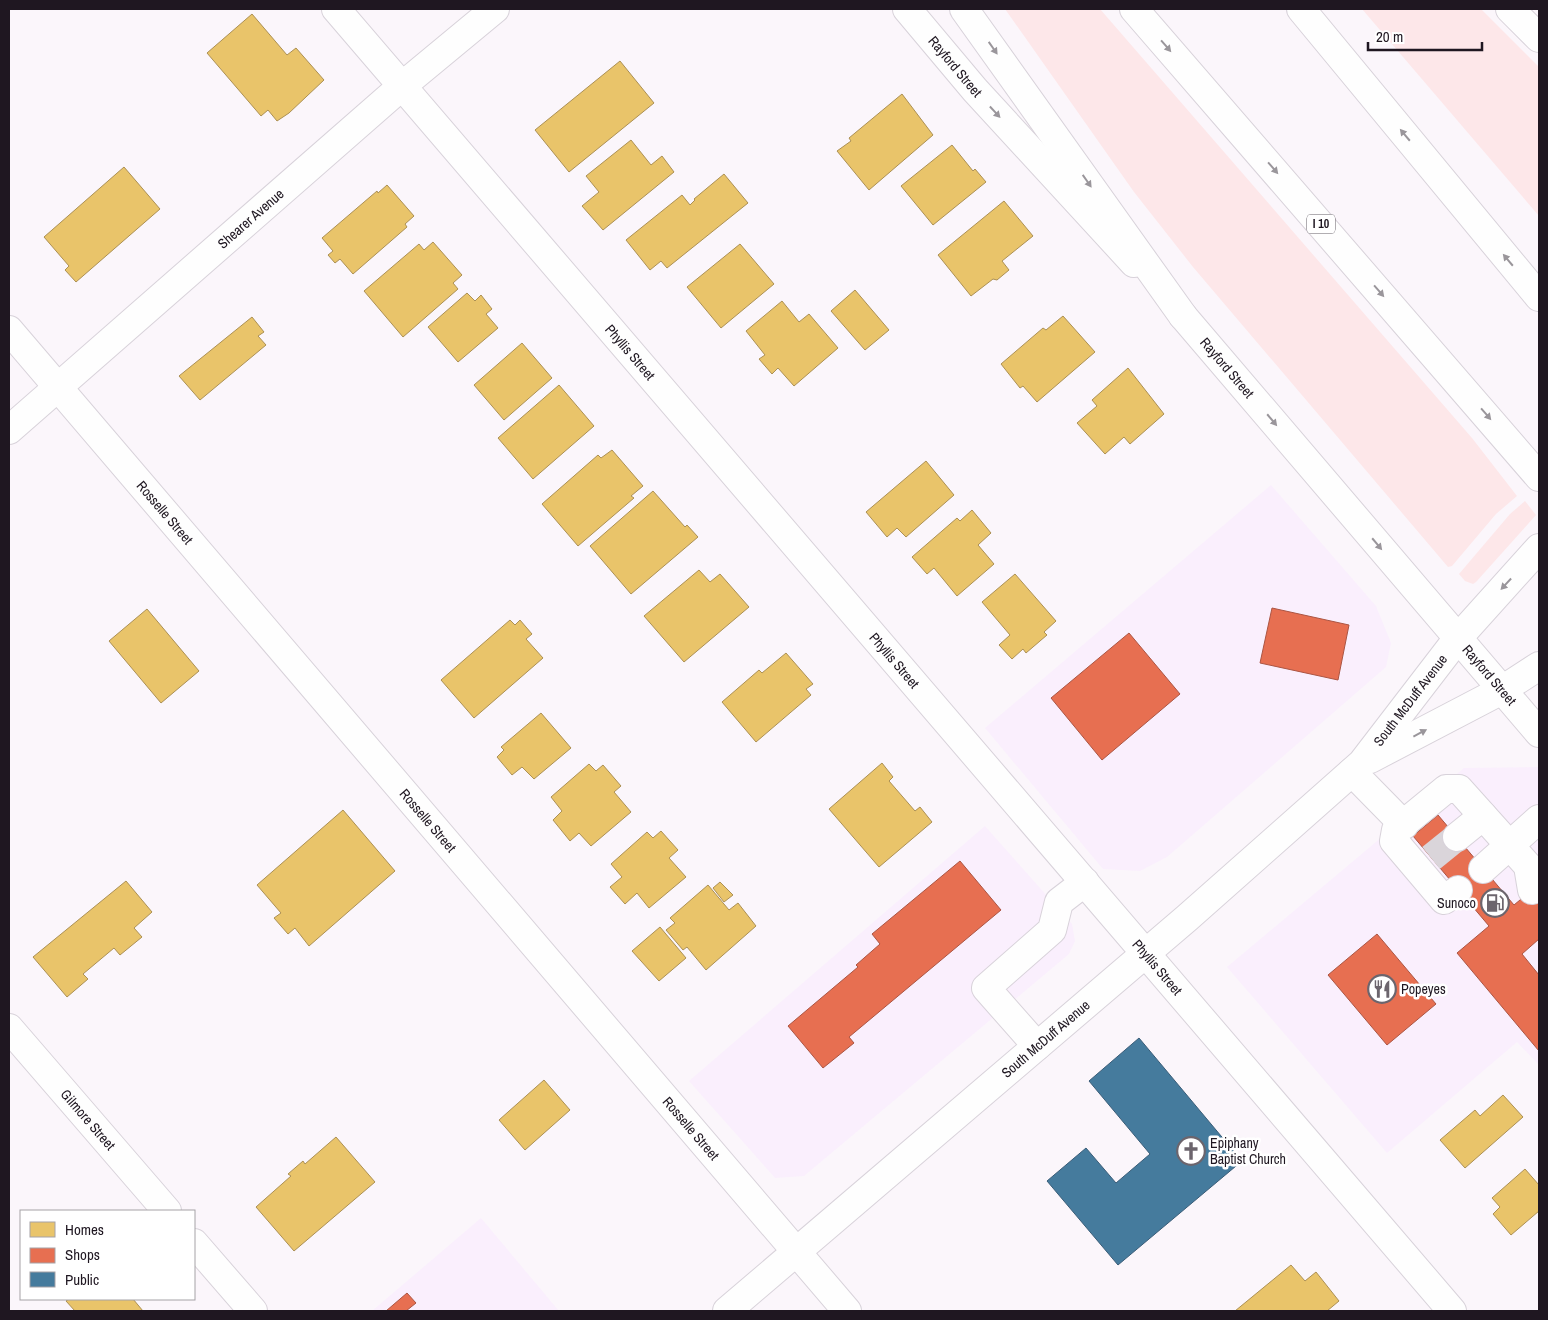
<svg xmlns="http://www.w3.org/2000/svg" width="1548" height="1320" viewBox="0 0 1548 1320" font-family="'Archivo Narrow',sans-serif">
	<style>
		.built { fill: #faeffd }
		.green { fill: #fde7e9 }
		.homes { fill: #e9c46a; stroke: #ac9054 }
		.shops { fill: #e76f51; stroke: #ab5543 }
		.public { fill: #457b9d; stroke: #3a5d78 }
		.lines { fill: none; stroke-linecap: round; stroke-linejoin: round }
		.minor-tunnel { stroke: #dad5da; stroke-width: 28; stroke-dasharray: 28 14; stroke-linecap: butt }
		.minor-casing { stroke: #d8d2da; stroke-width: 30 }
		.major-casing { stroke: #d8d2da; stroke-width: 30 }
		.highway-casing { stroke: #d8d2da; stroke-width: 30 }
		.minor { stroke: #fefefe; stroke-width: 28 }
		.major { stroke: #fefefe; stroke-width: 28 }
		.highway { stroke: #fefefe; stroke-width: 28 }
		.oneway { fill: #9a969b }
		.labels { text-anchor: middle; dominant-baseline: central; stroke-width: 5; stroke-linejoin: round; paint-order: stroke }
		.shield { fill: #fff; stroke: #625d64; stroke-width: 1 }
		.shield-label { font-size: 12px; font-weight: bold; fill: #1f1721 }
		.street-label { font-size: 14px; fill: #1f1721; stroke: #fff }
		.poi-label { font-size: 14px; fill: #1f1721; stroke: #fff; text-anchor: start }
	</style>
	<rect width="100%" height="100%" fill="#fbf6fb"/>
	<!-- built -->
	<g class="built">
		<polygon points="1271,485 1376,606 1391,643 1386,667 1167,857 1140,871 1103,869 985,728"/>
		<polygon points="1539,767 1539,1065 1517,1042 1387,1153 1227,967 1464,768"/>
		<polygon points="985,826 1072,924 1075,941 1069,954 804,1176 775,1178 689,1081"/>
		<polygon points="481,1218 559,1311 372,1311"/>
	</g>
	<!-- green -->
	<g class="green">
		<polygon points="1005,9 1100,9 1472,438 1517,496 1496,514 1452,566 1448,567 1193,267 1134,192"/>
		<polygon points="1362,9 1481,9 1539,67 1539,216"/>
		<polygon points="1525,501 1536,515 1476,582 1473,584 1465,581 1459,574 1510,514"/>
	</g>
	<!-- homes -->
	<g class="homes">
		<polygon points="252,14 287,55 296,48 324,80 289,113 277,121 268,110 261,116 207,53"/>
		<polygon points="620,61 654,103 569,172 535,130"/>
		<polygon points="902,94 933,135 869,190 837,151 851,141 849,138"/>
		<polygon points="631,140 651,165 662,156 674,172 603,230 582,206 599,192 586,176"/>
		<polygon points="952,145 973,171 975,169 986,182 933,225 901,186"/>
		<polygon points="124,167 160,209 76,282 65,270 69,266 44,237"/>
		<polygon points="724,174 748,203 667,268 661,261 650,270 626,240 682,195 690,205 695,200 694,199"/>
		<polygon points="387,185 414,216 405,224 407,227 353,274 340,259 335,263 328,255 333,251 322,238 377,191 378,193"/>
		<polygon points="1004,201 1033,236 1002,261 1009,270 997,280 993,279 971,296 938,255"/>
		<polygon points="433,242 462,275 453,283 458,289 403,337 364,291 419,244 424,250"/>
		<polygon points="740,244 774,284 721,328 687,287"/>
		<polygon points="855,290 889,330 865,350 831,311"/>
		<polygon points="467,293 475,301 481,295 492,309 486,314 498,328 458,362 428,327"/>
		<polygon points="782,301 799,322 809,314 838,348 794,386 778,368 772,374 759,359 765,355 746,331"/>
		<polygon points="1063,316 1095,352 1037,402 1023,386 1020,388 1001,364 1043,328 1046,330"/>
		<polygon points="252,317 264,332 258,336 266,345 200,400 179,376"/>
		<polygon points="522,343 552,378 504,420 474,385"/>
		<polygon points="1128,368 1164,414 1130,444 1124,437 1105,454 1077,423 1097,406 1092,400"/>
		<polygon points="559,385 594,426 533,479 498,438"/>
		<polygon points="612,450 643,486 631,496 634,498 578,546 542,504 598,455 601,458"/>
		<polygon points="926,461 954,495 906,537 897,528 887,537 866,512"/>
		<polygon points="653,491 685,527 687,525 698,537 631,594 590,546"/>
		<polygon points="972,510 991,533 978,545 994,564 957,596 934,568 927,574 912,557 957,518 960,521"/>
		<polygon points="699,570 710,582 720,574 749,607 684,662 644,616"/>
		<polygon points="1015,574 1056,621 1044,632 1047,635 1026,653 1023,649 1012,659 999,645 1010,635 982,602"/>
		<polygon points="147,609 199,671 161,703 109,641"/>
		<polygon points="510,620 515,625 520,620 532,634 526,639 543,658 474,718 441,680"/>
		<polygon points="786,653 813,684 806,689 811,695 756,742 722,702 759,670 762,673"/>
		<polygon points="541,713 571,748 534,779 522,767 512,775 497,757 504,750 501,747"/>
		<polygon points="882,763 893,777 889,781 915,811 920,807 932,822 879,867 829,809"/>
		<polygon points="589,764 596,771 603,765 621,786 614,792 631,812 591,846 579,833 570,841 553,820 562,811 551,797"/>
		<polygon points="343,810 395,871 309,946 295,928 288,934 274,918 281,913 257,885"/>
		<polygon points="661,831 678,850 669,858 686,877 649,908 637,893 625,904 610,887 622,877 611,864 647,832 653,838"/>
		<polygon points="126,881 152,912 134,928 142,937 120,955 114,948 83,974 88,979 67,997 33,957"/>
		<polygon points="720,882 733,895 724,902 713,888"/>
		<polygon points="708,885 729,910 738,903 756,926 706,970 687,947 683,950 666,930 675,923 670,918"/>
		<polygon points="660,927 686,958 659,981 632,951"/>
		<polygon points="544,1080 570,1110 525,1150 499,1120"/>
		<polygon points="1503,1095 1523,1117 1465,1168 1440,1140 1475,1110 1480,1116"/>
		<polygon points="336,1137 375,1182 294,1251 256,1207 291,1176 288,1174 303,1161 305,1164"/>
		<polygon points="1525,1169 1539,1185 1539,1211 1511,1235 1493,1214 1500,1207 1492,1198"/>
		<polygon points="1291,1265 1305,1281 1316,1272 1339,1301 1327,1311 1235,1311"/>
		<polygon points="69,1299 133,1299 143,1311 75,1311 66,1301"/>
	</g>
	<!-- shops -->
	<g class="shops">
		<polygon points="1272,608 1349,625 1338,680 1260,663"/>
		<polygon points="1129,633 1180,694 1102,760 1051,698"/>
		<polygon points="1438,815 1514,905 1539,884 1539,939 1522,954 1539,975 1539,1051 1457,953 1489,926 1413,836"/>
		<polygon points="960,861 1001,910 849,1037 854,1043 823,1068 788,1026 858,967 856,965 880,944 872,934"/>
		<polygon points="1377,934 1436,1004 1387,1045 1328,975"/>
		<polygon points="407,1293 416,1303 406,1311 386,1311"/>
	</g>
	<!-- public -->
	<polygon class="public" points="1139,1038 1242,1161 1118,1265 1047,1181 1086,1148 1116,1183 1150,1154 1089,1081"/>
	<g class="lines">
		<!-- minor-tunnel -->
		<polyline class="minor-tunnel" points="1431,858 1457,837"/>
		<defs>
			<g id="minor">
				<path id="s1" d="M 336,9 L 1452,1311"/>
				<path id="s2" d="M 907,9 L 975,90 L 1134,263"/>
				<path id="s3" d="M 9,330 L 847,1311"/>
				<path id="s4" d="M 9,430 L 402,86 L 495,9"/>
				<polyline points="1352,772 1404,825"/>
				<polyline points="1457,837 1483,816"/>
				<polyline points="1483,869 1539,819"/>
				<polyline points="1458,890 1444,900 1394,841 1396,830 1446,789 1459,789 1528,866 1532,890"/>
				<path id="s5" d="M 9,1028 L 167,1211"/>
				<polyline points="1037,1046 986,988 1052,930 1059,902 1085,882"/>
				<polyline points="194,1243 253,1311"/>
			</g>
			<g id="major">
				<path id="s6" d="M 1183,316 L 1539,733"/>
				<polyline points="1370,759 1502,690 1539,666"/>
				<path id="s7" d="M 727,1311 L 1187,918 L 1362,763 L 1458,638 L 1539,548"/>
			</g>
			<g id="highway">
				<polyline points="964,9 1183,316"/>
				<polyline points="1134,9 1539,477"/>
				<polyline points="1301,9 1539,297"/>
				<polyline points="1510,9 1539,38"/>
			</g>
		</defs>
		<!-- minor casing -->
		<use href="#minor" class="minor-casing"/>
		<!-- major casing -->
		<use href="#major" class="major-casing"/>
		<!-- highway casing -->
		<use href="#highway" class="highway-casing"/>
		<!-- minor -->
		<use href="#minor" class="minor"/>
		<!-- major -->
		<use href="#major" class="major"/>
		<!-- highway -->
		<use href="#highway" class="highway"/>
	</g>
	<!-- one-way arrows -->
	<defs><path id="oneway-solid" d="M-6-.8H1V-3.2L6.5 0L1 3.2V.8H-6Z" transform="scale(1.25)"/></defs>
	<g class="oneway">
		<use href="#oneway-solid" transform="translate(1166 46) rotate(49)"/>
		<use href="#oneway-solid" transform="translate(993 48) rotate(55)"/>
		<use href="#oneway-solid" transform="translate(995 112) rotate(47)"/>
		<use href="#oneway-solid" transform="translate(1405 135) rotate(-130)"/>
		<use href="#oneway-solid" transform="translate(1273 168) rotate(49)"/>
		<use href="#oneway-solid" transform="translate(1087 181) rotate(55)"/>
		<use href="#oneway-solid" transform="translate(1508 260) rotate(-130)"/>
		<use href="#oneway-solid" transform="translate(1379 291) rotate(49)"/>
		<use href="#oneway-solid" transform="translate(1486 414) rotate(49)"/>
		<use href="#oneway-solid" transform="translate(1272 420) rotate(50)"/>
		<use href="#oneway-solid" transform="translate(1377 544) rotate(50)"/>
		<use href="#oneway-solid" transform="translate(1506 584) rotate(133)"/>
		<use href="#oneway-solid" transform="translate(1420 733) rotate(-28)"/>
	</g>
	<!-- icons -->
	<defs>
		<symbol id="fuel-ring" viewBox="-11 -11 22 22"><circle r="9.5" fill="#fff" stroke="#6c656d" stroke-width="1.5"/><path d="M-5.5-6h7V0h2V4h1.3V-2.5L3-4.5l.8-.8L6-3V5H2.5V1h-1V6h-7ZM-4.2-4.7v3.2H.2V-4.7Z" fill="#6c656d"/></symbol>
		<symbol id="restaurant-ring" viewBox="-11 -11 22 22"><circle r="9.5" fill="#fff" stroke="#6c656d" stroke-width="1.5"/><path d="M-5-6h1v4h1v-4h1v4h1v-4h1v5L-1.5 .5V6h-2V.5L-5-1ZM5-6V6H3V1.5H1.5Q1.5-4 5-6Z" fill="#6c656d"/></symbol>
		<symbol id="church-ring" viewBox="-11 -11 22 22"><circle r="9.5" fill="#fff" stroke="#6c656d" stroke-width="1.5"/><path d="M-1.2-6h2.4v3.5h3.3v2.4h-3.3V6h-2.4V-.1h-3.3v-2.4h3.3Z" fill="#6c656d"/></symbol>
	</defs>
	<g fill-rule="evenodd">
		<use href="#fuel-ring" x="1479" y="887" width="32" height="32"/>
		<use href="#restaurant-ring" x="1366" y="973" width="32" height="32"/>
		<use href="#church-ring" x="1175" y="1135" width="32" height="32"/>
	</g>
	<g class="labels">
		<!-- shield labels -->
		<rect class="shield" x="1307" y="214.5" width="28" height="19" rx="4"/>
		<g class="shield-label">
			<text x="1321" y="224">I 10</text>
		</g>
		<!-- street labels -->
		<g class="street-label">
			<text stroke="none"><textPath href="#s2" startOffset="75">Rayford Street</textPath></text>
			<text stroke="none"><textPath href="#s4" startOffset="321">Shearer Avenue</textPath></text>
			<text stroke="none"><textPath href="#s1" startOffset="452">Phyllis Street</textPath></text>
			<text stroke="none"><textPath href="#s6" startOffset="68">Rayford Street</textPath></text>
			<text stroke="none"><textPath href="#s3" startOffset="240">Rosselle Street</textPath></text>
			<text stroke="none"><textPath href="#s1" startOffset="858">Phyllis Street</textPath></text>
			<text stroke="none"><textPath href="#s6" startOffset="472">Rayford Street</textPath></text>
			<text stroke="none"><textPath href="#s7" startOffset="918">South McDuff Avenue</textPath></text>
			<text stroke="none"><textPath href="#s3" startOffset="645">Rosselle Street</textPath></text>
			<text stroke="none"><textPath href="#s1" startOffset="1262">Phyllis Street</textPath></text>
			<text stroke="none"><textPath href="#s7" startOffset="419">South McDuff Avenue</textPath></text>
			<text stroke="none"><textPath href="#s5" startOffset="121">Gilmore Street</textPath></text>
			<text stroke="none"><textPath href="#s3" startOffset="1050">Rosselle Street</textPath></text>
		</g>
		<!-- poi labels -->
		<g class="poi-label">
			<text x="1476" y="903" text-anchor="end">Sunoco</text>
			<text x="1401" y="989">Popeyes</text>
			<text x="1210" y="1143">Epiphany<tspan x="1210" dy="16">Baptist Church</tspan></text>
		</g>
	</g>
	<!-- border -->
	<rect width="1548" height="1320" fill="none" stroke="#1f1721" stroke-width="20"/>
	<!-- legend -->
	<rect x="20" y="1210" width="175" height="90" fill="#ffffff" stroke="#a5a2a6"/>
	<rect x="30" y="1222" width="25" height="15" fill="#e9c46a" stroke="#a5a2a6"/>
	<text x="65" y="1235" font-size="15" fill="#1f1721">Homes</text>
	<rect x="30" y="1248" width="25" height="15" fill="#e76f51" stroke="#a5a2a6"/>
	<text x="65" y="1260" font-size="15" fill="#1f1721">Shops</text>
	<rect x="30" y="1272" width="25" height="15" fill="#457b9d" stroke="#a5a2a6"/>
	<text x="65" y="1285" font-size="15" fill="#1f1721">Public</text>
	<!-- scale -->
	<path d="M1368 42v8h114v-8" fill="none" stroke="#1f1721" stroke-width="2.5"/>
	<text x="1376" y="42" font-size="15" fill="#1f1721" stroke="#ffffff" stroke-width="4" paint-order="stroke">20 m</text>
</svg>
